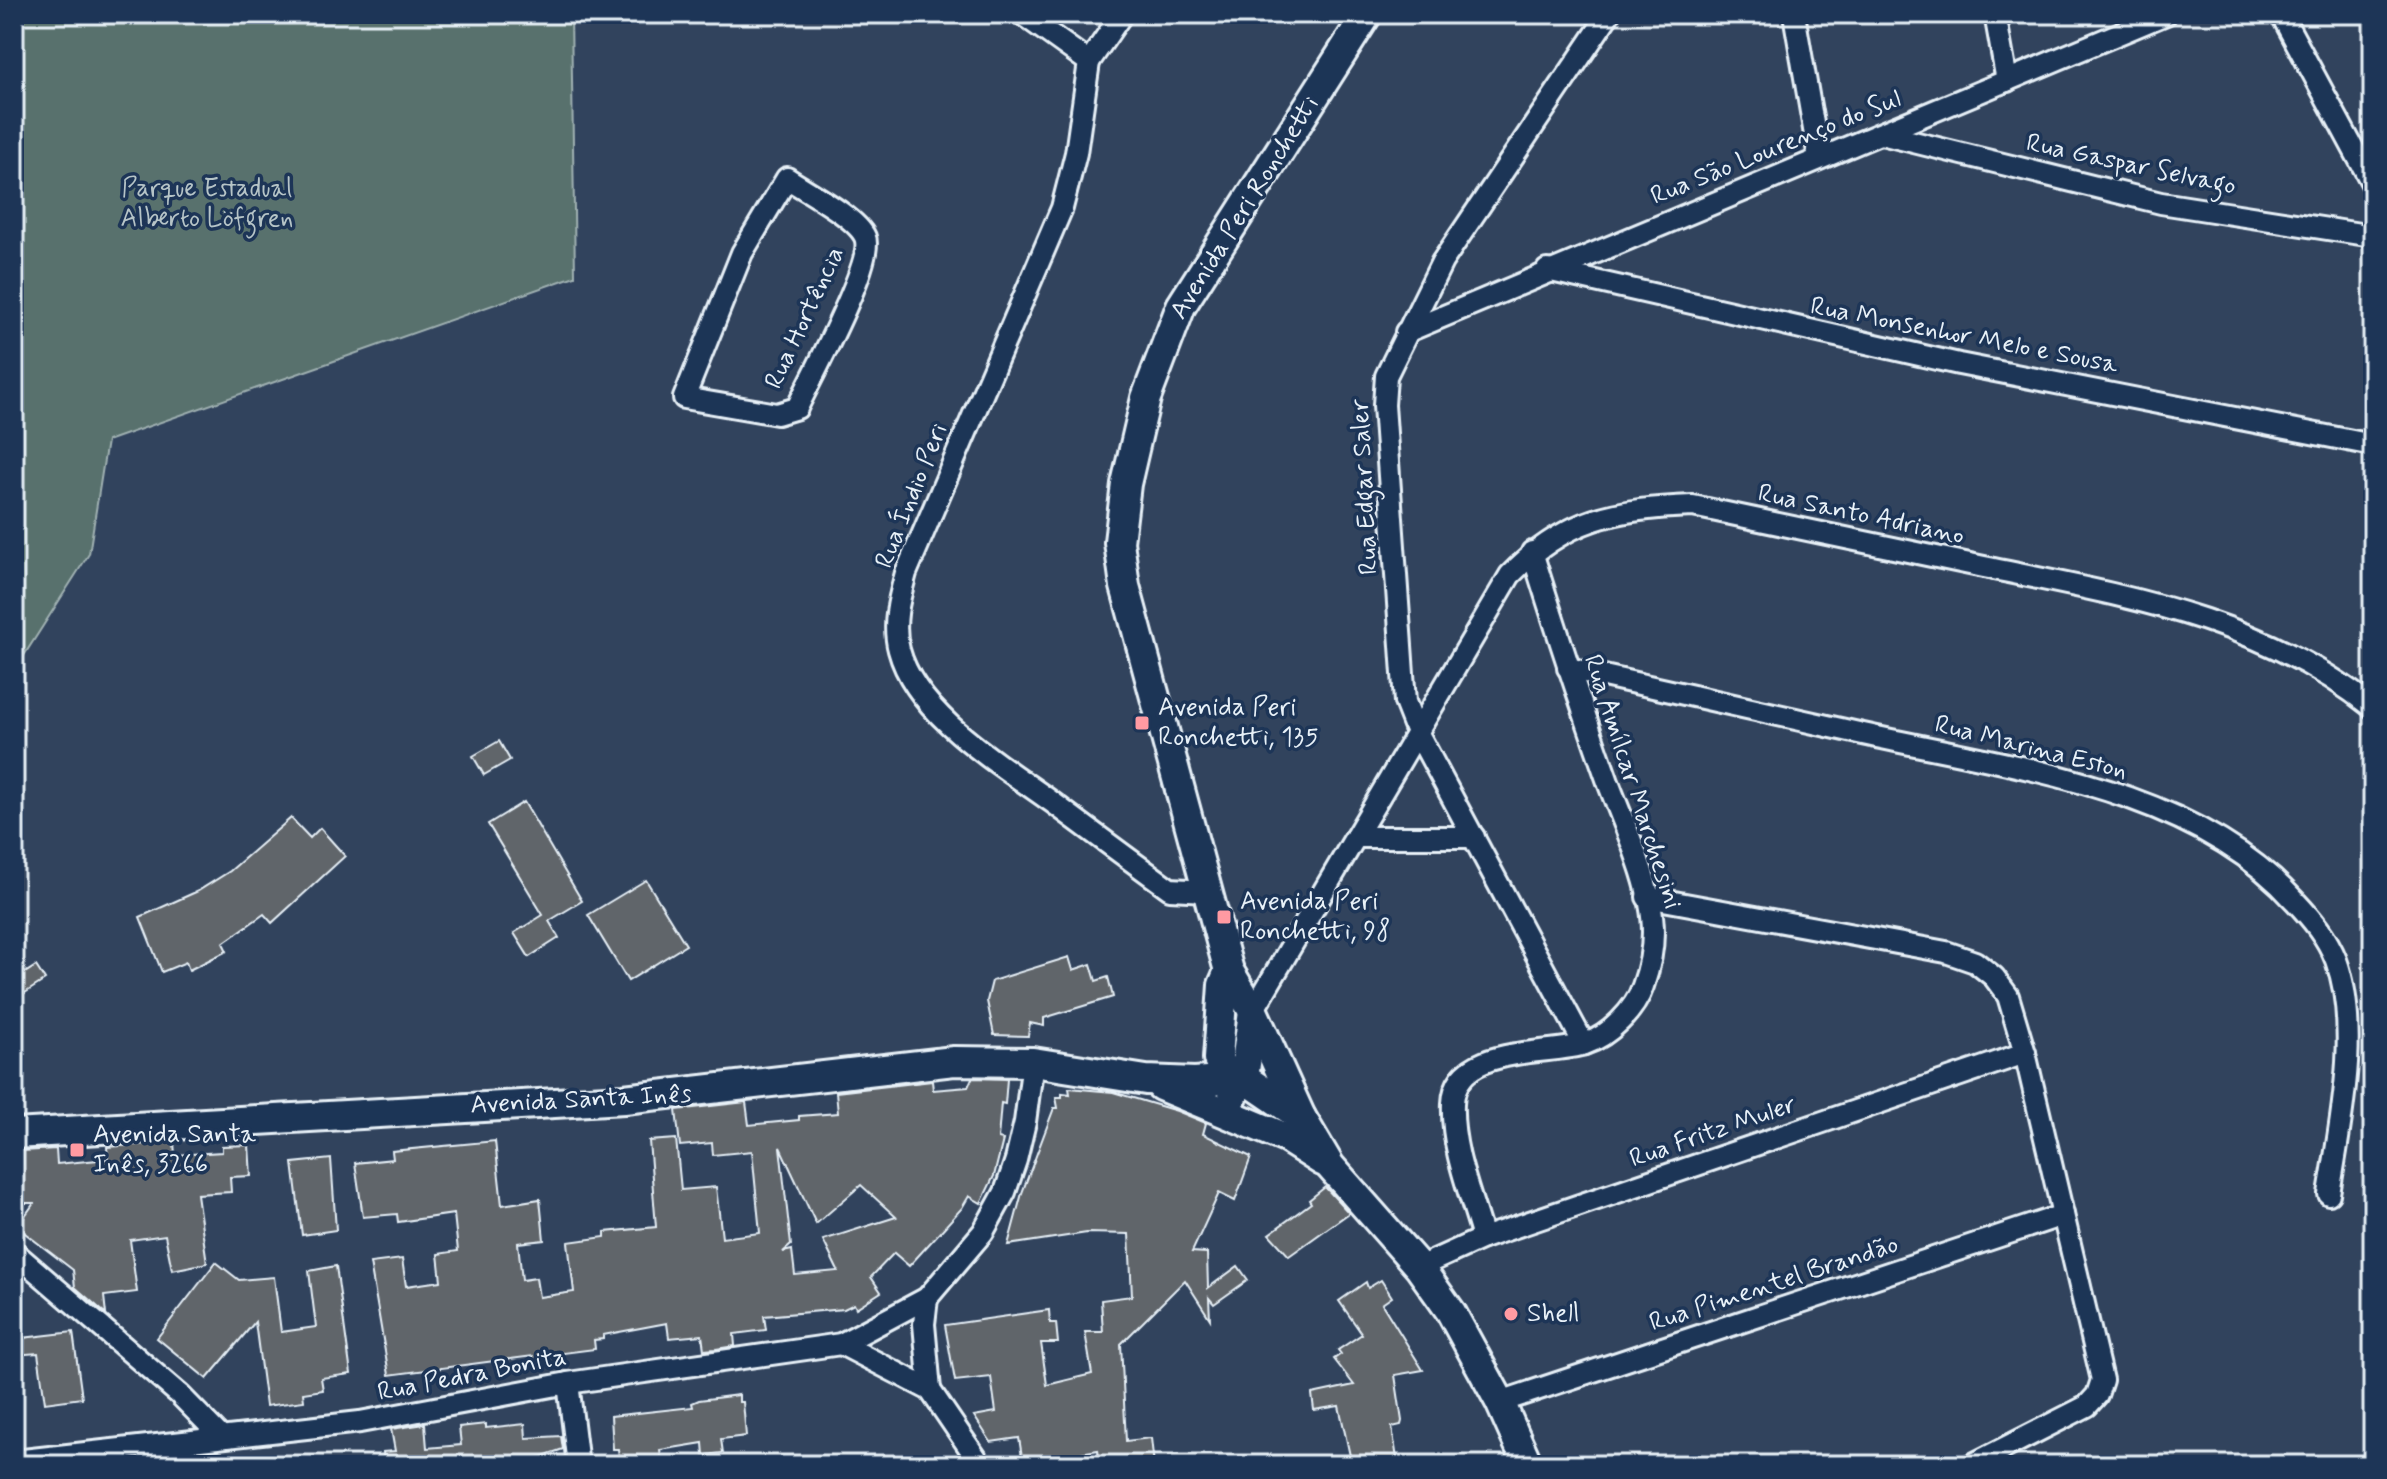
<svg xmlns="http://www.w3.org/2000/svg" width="2387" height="1479" viewBox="0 0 2387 1479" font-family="Mynerve,sans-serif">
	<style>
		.green { fill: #58716d; stroke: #a0b1b2; stroke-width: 2 }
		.building { fill: #60656b; stroke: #e8f1f8; stroke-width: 2; fill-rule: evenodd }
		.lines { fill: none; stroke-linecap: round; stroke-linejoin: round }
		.minor-casing { stroke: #e8f1f8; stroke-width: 26 }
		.secondary-casing { stroke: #e8f1f8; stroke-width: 34 }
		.minor { stroke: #1d3557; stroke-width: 20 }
		.secondary { stroke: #1d3557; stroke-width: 28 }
		.poi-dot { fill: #ff9aa2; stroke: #1d3557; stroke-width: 3 }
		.labels { text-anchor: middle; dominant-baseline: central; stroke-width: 7; stroke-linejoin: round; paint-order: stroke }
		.street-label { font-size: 26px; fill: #e8f1f8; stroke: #1d3557 }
		.park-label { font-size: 26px; fill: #b6c4c7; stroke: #1d3557 }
		.poi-label { font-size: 26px; fill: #e8f1f8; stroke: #1d3557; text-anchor: start }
	</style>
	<rect width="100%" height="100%" fill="#31435d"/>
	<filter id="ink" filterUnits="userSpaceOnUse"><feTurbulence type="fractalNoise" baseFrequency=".0125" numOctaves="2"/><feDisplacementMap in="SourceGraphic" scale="16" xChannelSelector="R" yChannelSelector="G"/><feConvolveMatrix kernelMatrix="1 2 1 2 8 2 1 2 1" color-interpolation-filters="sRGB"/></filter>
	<g filter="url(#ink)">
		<!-- green -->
		<polygon class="green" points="14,14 571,14 575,276 107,441 89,554 14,671"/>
		<!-- building -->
		<g class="building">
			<polygon points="499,741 510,760 484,775 473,756"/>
			<polygon points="524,802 582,901 549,921 559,938 529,957 514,933 543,915 488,824"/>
			<polygon points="291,818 310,838 320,828 345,856 272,923 264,914 223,943 227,951 189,970 186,962 162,972 140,917 198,891 230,871"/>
			<polygon points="646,880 686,945 628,981 588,915"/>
			<polygon points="1069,957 1073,970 1091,964 1096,981 1108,977 1113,997 1044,1018 1044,1026 1030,1023 1028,1036 994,1035 987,1001 992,981"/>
			<polygon points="36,966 45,980 14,1000 14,980"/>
			<path d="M 972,1078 L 1007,1079 L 1005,1104 L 1001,1103 L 998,1139 L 1003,1140 L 994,1176 L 981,1203 L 969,1196 L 962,1208 L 909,1266 L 894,1253 L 871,1277 L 881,1292 L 856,1308 L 854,1304 L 844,1309 L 764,1316 L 766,1330 L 734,1334 L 735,1346 L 716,1349 L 704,1350 L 702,1335 L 669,1338 L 667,1323 L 603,1335 L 603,1339 L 594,1340 L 595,1349 L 555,1354 L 556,1357 L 534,1360 L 533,1356 L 389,1375 L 370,1263 L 402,1259 L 406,1286 L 441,1281 L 438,1254 L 458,1251 L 454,1214 L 398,1222 L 397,1214 L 363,1217 L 355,1163 L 393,1159 L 392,1151 L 495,1141 L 502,1205 L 540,1199 L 544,1240 L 518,1243 L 522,1280 L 536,1278 L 539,1297 L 574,1292 L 568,1242 L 605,1237 L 605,1232 L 656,1227 L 649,1141 L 676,1139 L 681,1190 L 716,1187 L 722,1238 L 760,1233 L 752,1151 L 713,1155 L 712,1143 L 680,1146 L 676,1110 L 746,1102 L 749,1125 L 799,1120 L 799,1116 L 838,1113 L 836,1092 L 932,1081 L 933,1090 L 968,1087 ZM 780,1147 L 816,1224 L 861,1185 L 896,1217 L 823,1240 L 838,1271 L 795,1275 L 792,1250 L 783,1252 L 791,1245 Z"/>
			<polygon points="1069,1088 1113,1092 1177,1111 1206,1123 1203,1134 1251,1157 1235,1201 1219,1193 1192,1252 1207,1253 1208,1288 1238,1266 1248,1280 1214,1304 1209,1298 1210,1319 1185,1280 1121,1344 1126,1441 1151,1438 1154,1465 1100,1465 1098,1450 1023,1463 1019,1438 991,1442 974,1416 996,1412 991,1377 955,1381 945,1325 1049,1310 1050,1323 1056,1323 1058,1343 1041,1343 1047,1385 1092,1374 1085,1332 1103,1332 1101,1300 1132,1296 1129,1234 1087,1233 1008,1245 1022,1193 1054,1108 1058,1108 1056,1097 1062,1097 1062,1093 1070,1094"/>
			<polygon points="174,1142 175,1155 222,1152 222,1146 249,1145 251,1176 230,1177 231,1192 197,1194 207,1263 172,1270 165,1235 130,1240 137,1292 104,1296 106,1314 75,1287 73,1270 17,1227 34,1203 14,1203 14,1164 22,1164 22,1151 56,1149 57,1164 108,1159 107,1147"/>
			<polygon points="331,1159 336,1230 302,1235 293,1163"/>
			<polygon points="1325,1187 1349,1213 1289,1256 1269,1234 1311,1203 1309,1200"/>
			<polygon points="216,1262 239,1280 274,1277 281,1332 316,1327 309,1271 336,1266 351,1374 321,1378 323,1390 303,1393 304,1401 266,1406 255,1322 207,1379 157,1338"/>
			<polygon points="1381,1280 1392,1297 1382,1304 1423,1370 1395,1375 1402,1421 1401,1425 1392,1427 1398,1465 1352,1465 1339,1406 1314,1410 1312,1394 1354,1385 1334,1359 1341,1354 1338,1350 1362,1334 1339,1301 1366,1282 1368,1288"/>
			<polygon points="73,1332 82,1398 45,1403 38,1353 14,1355 14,1339"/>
			<polygon points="739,1395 739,1402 743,1402 746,1436 721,1439 723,1453 704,1455 703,1443 660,1450 662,1465 620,1465 618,1449 613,1449 611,1416 693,1407 692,1403 699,1400"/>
			<polygon points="425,1424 427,1448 461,1445 459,1427 486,1424 486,1428 525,1424 526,1438 561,1436 563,1449 529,1461 529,1465 384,1465 383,1452 395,1451 391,1429"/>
		</g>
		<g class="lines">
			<defs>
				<g id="minor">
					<path d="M 1022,14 L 1089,62 L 1076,153 L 1062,208 L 906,573 C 899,599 892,624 899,650 C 916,715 1001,765 1052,802 C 1091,831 1130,860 1170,889 L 1207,891"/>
					<polyline points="1794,14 1819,158"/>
					<polyline points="1995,14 2007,81"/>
					<polyline points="2281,14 2373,185"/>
					<polyline points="1089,62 1122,14"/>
					<polyline points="1881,134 2161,203 2373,236"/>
					<path d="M 787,178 C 806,191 856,217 865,237 C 875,261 810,380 797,408 L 777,414 L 684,398 L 742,253 Z"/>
					<polyline points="1547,270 1959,364 2373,445"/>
					<polyline points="1406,332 2166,14"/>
					<path d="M 1568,668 C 1666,690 1765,712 1863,734 C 2007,766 2192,786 2295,901 C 2312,919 2327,937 2336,960 C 2361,1028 2340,1124 2329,1194"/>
					<polyline points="1358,837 1474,837"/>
					<polyline points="1647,897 1946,952 1975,962 1994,977 2008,996 2025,1053 2102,1380 2097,1395 2087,1406 1971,1465"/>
					<path d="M 1253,1011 L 1510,575 C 1566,518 1615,509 1693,506 C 1790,526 1887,547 1984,567 C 2119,595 2263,618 2373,708"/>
					<polyline points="1584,1044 1416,730 1405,702 1384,405 1386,376 1442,262 1609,14"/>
					<path d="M 1483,1238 C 1471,1195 1451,1149 1453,1103 C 1455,1044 1548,1056 1585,1044 C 1609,1036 1635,1010 1643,986 C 1649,969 1653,949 1653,932 C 1653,886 1624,825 1608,782 C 1581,706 1556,629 1532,552"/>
					<polyline points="14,1252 180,1395 220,1436"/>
					<polyline points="1419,1267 1483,1238 2025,1053"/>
					<polyline points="927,1298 924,1324 930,1390"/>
					<polyline points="841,1344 930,1390 981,1465"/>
					<polyline points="568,1383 578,1465"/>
					<polyline points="1500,1402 2063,1215"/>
					<polyline points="14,1461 360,1422 568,1383 841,1344 927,1298 983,1232 1005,1192 1016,1160 1025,1122 1033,1062"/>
				</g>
				<g id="secondary">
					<polyline points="1229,971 1223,985 1218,1059 1234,1093"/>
					<polyline points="1161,1086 1286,1138 1322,1161"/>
					<polyline points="1234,1094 1244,1078 1253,1012"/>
					<polyline points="1301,1117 1253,1011 1229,971 1125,586 1119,542 1126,484 1146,398 1181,306 1367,14"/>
					<polyline points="14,1134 624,1099 954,1061 1033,1062 1146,1080 1195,1082 1244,1078 1301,1117 1330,1166 1419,1267 1451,1312 1500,1402 1528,1465"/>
				</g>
			</defs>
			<!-- minor casing -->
			<use href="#minor" class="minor-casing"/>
			<!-- secondary casing -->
			<use href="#secondary" class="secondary-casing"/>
			<!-- minor -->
			<use href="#minor" class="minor"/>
			<!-- secondary -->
			<use href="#secondary" class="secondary"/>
		</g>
	</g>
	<!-- markers -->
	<g class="poi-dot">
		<rect x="1134" y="715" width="16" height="16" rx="4"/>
		<rect x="1216" y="909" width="16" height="16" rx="4"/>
		<rect x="69" y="1142" width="16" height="16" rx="4"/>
		<circle cx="1511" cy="1314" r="8"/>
	</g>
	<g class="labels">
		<!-- street labels -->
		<g class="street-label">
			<text transform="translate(1776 148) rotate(-22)">Rua São Lourenço do Sul</text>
			<text transform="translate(2131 165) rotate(12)">Rua Gaspar Selvago</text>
			<text transform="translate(1245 208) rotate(-58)">Avenida Peri Ronchetti</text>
			<text transform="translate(805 318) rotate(-65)">Rua Hortência</text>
			<text transform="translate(1964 336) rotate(11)">Rua Monsenhor Melo e Sousa</text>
			<text transform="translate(1365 487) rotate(-93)">Rua Edgar Saler</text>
			<text transform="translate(912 496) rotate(-68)">Rua Índio Peri</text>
			<text transform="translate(1861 515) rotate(12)">Rua Santo Adriano</text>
			<text transform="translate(2031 748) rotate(14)">Rua Marina Eston</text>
			<text transform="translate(1632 782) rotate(72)">Rua Amílcar Marchesini</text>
			<text transform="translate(581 1100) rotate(-3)">Avenida Santa Inês</text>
			<text transform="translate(1713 1132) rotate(-19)">Rua Fritz Muler</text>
			<text transform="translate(1774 1284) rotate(-18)">Rua Pimentel Brandão</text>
			<text transform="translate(472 1375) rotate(-11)">Rua Pedra Bonita</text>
		</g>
		<!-- park labels -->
		<g class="park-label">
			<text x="207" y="189">Parque Estadual<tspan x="207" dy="30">Alberto Löfgren</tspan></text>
		</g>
		<!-- poi labels -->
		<g class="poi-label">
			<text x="1158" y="708">Avenida Peri<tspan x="1158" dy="30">Ronchetti, 135</tspan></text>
			<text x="1240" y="902">Avenida Peri<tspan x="1240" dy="30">Ronchetti, 98</tspan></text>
			<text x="93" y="1135">Avenida Santa<tspan x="93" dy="30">Inês, 3266</tspan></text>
			<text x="1527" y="1314">Shell</text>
		</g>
	</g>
	<!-- margin -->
	<rect width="2387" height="1479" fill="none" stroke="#1d3557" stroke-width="48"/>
	<rect x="24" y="24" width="2339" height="1431" fill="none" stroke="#e8f1f8" stroke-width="3" filter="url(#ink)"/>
</svg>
